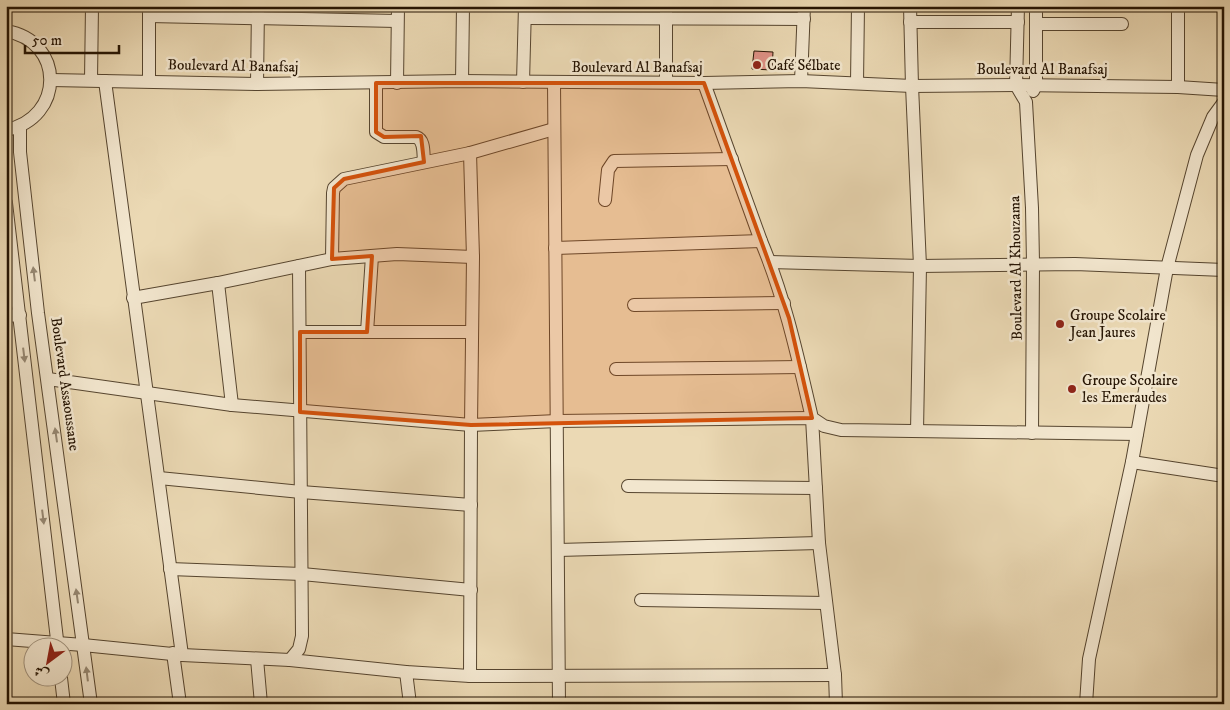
<svg xmlns="http://www.w3.org/2000/svg" width="1230" height="710" viewBox="0 0 1230 710" font-family="'IM FELL DW Pica',Amiri,serif">
	<style>
		.building { fill: #df9186; stroke: #251403 }
		.lines { fill: none; stroke-linecap: round; stroke-linejoin: round }
		.minor-casing { stroke: #56452f; stroke-width: 14 }
		.minor { stroke: #f2e6ce; stroke-width: 12 }
		.oneway { fill: #968873 }
		.marked { fill: #d4520b; fill-opacity: 0.2; stroke: #d4520b; stroke-width: 4; stroke-linejoin: round }
		.poi-dot { fill: #8f2418; stroke: #f2e6ce; stroke-width: 2 }
		.labels { text-anchor: middle; dominant-baseline: central; stroke-width: 5; stroke-linejoin: round; paint-order: stroke }
		.poi-label { font-size: 15px; fill: #251403; stroke: #f2e6ce; text-anchor: start }
		.street-label { font-size: 15px; fill: #251403; stroke: #f2e6ce }
	</style>
	<rect width="100%" height="100%" fill="#ebd9b4"/>
	<filter id="stains"><feTurbulence type="fractalNoise" baseFrequency=".004" numOctaves="4"/><feColorMatrix values="0 0 0 0 .2 0 0 0 0 .09 0 0 0 0 .02 0 0 0 .5 -.17"/></filter>
	<radialGradient id="worn" r=".72"><stop offset=".6" stop-color="#630" stop-opacity="0"/><stop offset="1" stop-color="#630" stop-opacity=".3"/></radialGradient>
	<!-- building -->
	<polygon class="building" points="754,51 773,52 772,70 752,69"/>
	<g class="lines">
		<defs>
			<g id="minor">
				<polyline points="149,6 149,81"/>
				<polyline points="910,6 912,86 920,266 917,431"/>
				<polyline points="1018,6 1016,85 1026,102 1032,208 1033,263 1032,433"/>
				<polyline points="149,16 397,21"/>
				<polyline points="525,18 804,19"/>
				<polyline points="910,22 1018,22"/>
				<polyline points="1036,24 1122,24"/>
				<path d="M 6,31 C 65,41 65,118 6,130"/>
				<polyline points="51,80 257,84 462,81 704,83 801,81 912,86 1016,85 1178,87 1224,90"/>
				<polyline points="91,80 92,6"/>
				<polyline points="105,81 182,655"/>
				<polyline points="462,81 463,6"/>
				<polyline points="801,81 804,6"/>
				<polyline points="523,82 525,6"/>
				<polyline points="666,82 666,6"/>
				<path d="M 376,83 L 376,132 L 384,137 L 416,137 C 425,140 423,153 424,162"/>
				<polyline points="397,83 398,6"/>
				<polyline points="554,83 559,704"/>
				<path d="M 704,83 L 761,241 C 785,298 798,358 812,418 L 824,426 L 841,430 L 1137,434"/>
				<polyline points="857,83 858,6"/>
				<polyline points="257,84 258,6"/>
				<polyline points="1178,87 1178,6"/>
				<polyline points="1033,91 1036,85 1036,6"/>
				<polyline points="20,126 20,152 38,313 91,704"/>
				<polyline points="470,153 473,257 471,425 470,676"/>
				<polyline points="605,200 608,170 614,161 732,159"/>
				<polyline points="6,203 58,648"/>
				<polyline points="555,248 761,241"/>
				<polyline points="332,259 333,193 334,188 344,179 470,153 554,129"/>
				<polyline points="770,262 920,266 1075,264 1224,270"/>
				<polyline points="218,283 232,405"/>
				<polyline points="133,298 218,283 332,259 397,254 473,257"/>
				<polyline points="634,305 784,303"/>
				<polyline points="6,316 20,315"/>
				<polyline points="300,332 472,332"/>
				<polyline points="367,332 372,256"/>
				<polyline points="616,369 800,367"/>
				<polyline points="48,379 232,405 471,425 557,421 812,418 819,543 835,675 836,704"/>
				<polyline points="1132,462 1224,476"/>
				<polyline points="159,478 301,492 471,505"/>
				<polyline points="628,486 816,488"/>
				<polyline points="558,550 819,543"/>
				<polyline points="170,569 302,574 471,590"/>
				<polyline points="641,600 826,603"/>
				<polyline points="6,639 83,645 182,655 290,660 406,672 470,676 835,675"/>
				<polyline points="173,653 180,704"/>
				<polyline points="257,659 261,704"/>
				<polyline points="290,660 299,649 302,636 299,266"/>
				<polyline points="406,672 410,704"/>
				<polyline points="61,678 64,704"/>
				<polyline points="1086,704 1089,659 1132,462 1167,268 1197,155 1213,117 1224,102"/>
			</g>
		</defs>
		<!-- minor casing -->
		<use href="#minor" class="minor-casing"/>
		<!-- minor -->
		<use href="#minor" class="minor"/>
	</g>
	<!-- one-way arrows -->
	<defs><path id="oneway-solid" d="M-6-.8H1V-3.2L6.5 0L1 3.2V.8H-6Z" transform="scale(1.25)"/></defs>
	<g class="oneway">
		<use href="#oneway-solid" transform="translate(34 274) rotate(-97)"/>
		<use href="#oneway-solid" transform="translate(24 355) rotate(83)"/>
		<use href="#oneway-solid" transform="translate(56 435) rotate(-98)"/>
		<use href="#oneway-solid" transform="translate(43 517) rotate(83)"/>
		<use href="#oneway-solid" transform="translate(77 596) rotate(-98)"/>
		<use href="#oneway-solid" transform="translate(87 674) rotate(-97)"/>
	</g>
	<!-- marked area -->
	<path class="marked" d="M 376,83 L 704,83 L 789,318 L 812,418 L 471,425 L 300,412 L 300,332 L 367,332 L 372,256 L 332,259 L 334,188 L 344,179 L 424,162 L 421,136 L 384,137 L 376,132 Z"/>
	<!-- markers -->
	<g class="poi-dot">
		<circle cx="757" cy="65" r="5"/>
		<circle cx="1060" cy="324" r="5"/>
		<circle cx="1072" cy="389" r="5"/>
	</g>
	<g class="labels">
		<!-- poi labels -->
		<g class="poi-label">
			<text x="767" y="65">Café Sélbate</text>
			<text x="1070" y="315">Groupe Scolaire<tspan x="1070" dy="17">Jean Jaures</tspan></text>
			<text x="1082" y="380">Groupe Scolaire<tspan x="1082" dy="17">les Emeraudes</tspan></text>
		</g>
		<!-- street labels -->
		<g class="street-label">
			<text transform="translate(233 66) rotate(1)">Boulevard Al Banafsaj</text>
			<text x="637" y="67">Boulevard Al Banafsaj</text>
			<text x="1042" y="69">Boulevard Al Banafsaj</text>
			<text transform="translate(1016 268) rotate(-91)">Boulevard Al Khouzama</text>
			<text transform="translate(65 384) rotate(82)">Boulevard Assaoussane</text>
		</g>
	</g>
	<!-- margin -->
	<rect width="1230" height="710" fill="none" stroke="#ebd9b4" stroke-width="25"/>
	<rect x="8" y="8" width="1215" height="695" fill="none" stroke="#251403" stroke-width="2.5"/>
	<rect x="12" y="12" width="1205" height="685" fill="none" stroke="#251403"/>
	<!-- north arrow -->
	<g transform="translate(48 662) rotate(212)"><circle r="24" fill="#f2e6ce" stroke="#a0927d"/>
	<path d="M0-4L9 19L0 12L-9 19Z" fill="#8f2418"/>
	<text y="-8" font-size="14" font-weight="bold" text-anchor="middle" fill="#251403">ش</text>
	</g>
	<!-- scale -->
	<path d="M25 45v8h94v-8" fill="none" stroke="#251403" stroke-width="2.5"/>
	<text x="32" y="45" font-size="15" fill="#251403" stroke="#f2e6ce" stroke-width="4" paint-order="stroke">50 m</text>
	<rect width="100%" height="100%" filter="url(#stains)"/>
	<rect width="100%" height="100%" fill="url(#worn)"/>
</svg>
